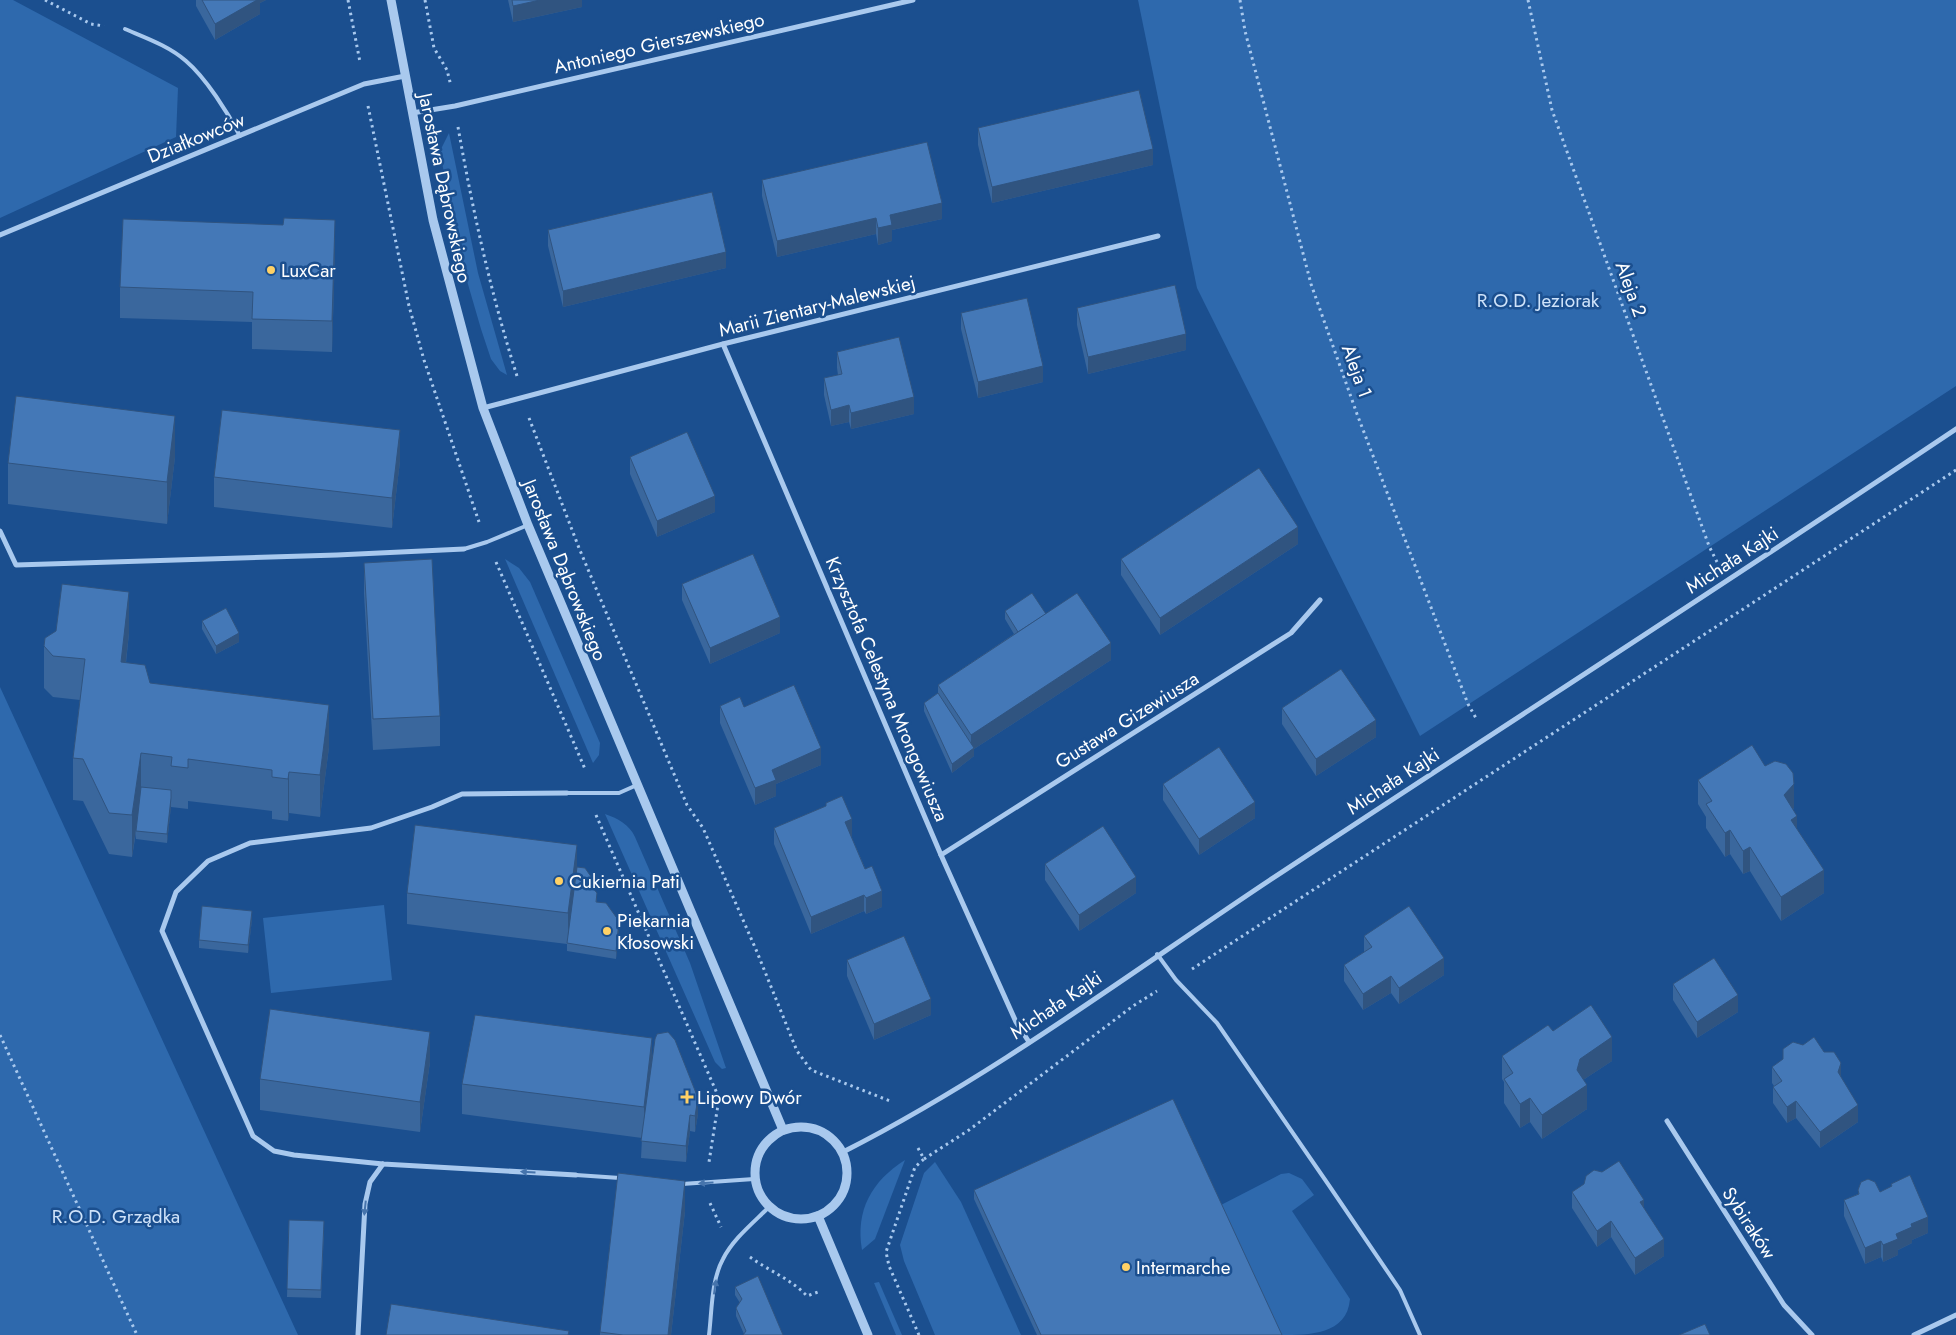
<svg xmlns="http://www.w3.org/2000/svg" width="1956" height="1335" viewBox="0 0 1956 1335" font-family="Jost,sans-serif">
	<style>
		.green { fill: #2e69ad }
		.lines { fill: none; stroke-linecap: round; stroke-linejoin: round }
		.path { stroke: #a9c9ee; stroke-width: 3; stroke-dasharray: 2.5 4; stroke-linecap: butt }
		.service { stroke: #a9c9ee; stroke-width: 4 }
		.minor { stroke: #a9c9ee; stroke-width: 5 }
		.tertiary { stroke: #a9c9ee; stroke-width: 9 }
		.wall { fill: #3a679d }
		.shaded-wall { fill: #305480 }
		.building { fill: #4478b7; stroke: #305480 }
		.oneway { fill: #4674ac }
		.poi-dot { fill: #ffd166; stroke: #1b4f8f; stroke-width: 2 }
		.labels { text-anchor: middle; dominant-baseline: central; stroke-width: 5; stroke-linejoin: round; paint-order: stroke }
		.street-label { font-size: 19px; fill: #fff; stroke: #1b4f8f }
		.poi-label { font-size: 19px; fill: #fff; stroke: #1b4f8f; text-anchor: start }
		.park-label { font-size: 19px; fill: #cfe3fa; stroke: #1b4f8f }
	</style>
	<rect width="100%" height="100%" fill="#1b4f8f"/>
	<!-- green -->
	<g class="green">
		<polygon points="0,0 13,0 178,88 176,137 0,218"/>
		<polygon points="1138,0 1956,0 1956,386 1420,736 1197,288"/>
		<polygon points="449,133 478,273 507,375 500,371 491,359 481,329 465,274 441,158 441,149"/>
		<polygon points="505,559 519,568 530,582 600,743 599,755 593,763"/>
		<polygon points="0,687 298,1335 0,1335"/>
		<path d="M 605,814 C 617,818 630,825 635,837 L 690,963 L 726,1068 L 722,1069 L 715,1062 Z"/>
		<polygon points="384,905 392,980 271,993 263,918"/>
		<path d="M 905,1160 L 875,1239 L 862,1250 C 855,1210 872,1181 905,1160 Z"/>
		<polygon points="935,1162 961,1202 1021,1335 935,1335 904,1261 900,1245 924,1173"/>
		<path d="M 1289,1173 L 1302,1179 L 1314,1195 L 1292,1211 L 1350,1299 C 1347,1335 1309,1335 1281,1335 L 1221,1205 L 1281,1174 Z"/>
		<polygon points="879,1282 902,1335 896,1335 874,1283"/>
	</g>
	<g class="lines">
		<!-- path -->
		<g class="path">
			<polyline points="45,0 91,24 104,26"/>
			<polyline points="348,0 360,62"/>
			<polyline points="425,0 434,48 447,70 451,86"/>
			<polyline points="1240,0 1245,31 1311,284 1357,414 1468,704 1477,720"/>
			<polyline points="1528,0 1552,110 1709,546 1717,562"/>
			<polyline points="368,106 409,306 424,360 479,522"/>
			<path d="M 458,127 C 473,212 491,294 517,376"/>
			<polyline points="529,418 579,548 687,805 703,828 757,952 797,1051 811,1070 890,1101"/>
			<polyline points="496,562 585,769"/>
			<polyline points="596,815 719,1098 709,1162"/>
			<polyline points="1192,969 1956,470"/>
			<polyline points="0,1035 137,1335"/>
			<polyline points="918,1148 924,1159 915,1167 886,1252 889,1266 919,1335"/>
			<polyline points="924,1159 969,1130 1133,1006 1157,991"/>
			<polyline points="710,1203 721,1227"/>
			<path d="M 750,1257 C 769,1271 791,1279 807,1296 L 818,1292"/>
		</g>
		<!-- service -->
		<g class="service">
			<path d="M 125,29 C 146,38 169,46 186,61 C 206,78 228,113 240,136"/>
			<polyline points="464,549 487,542 528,525"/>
			<polyline points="567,793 619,793 637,785"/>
			<polyline points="1157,954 1176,980 1217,1023 1328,1184 1400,1290 1420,1335"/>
			<polyline points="576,1175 620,1178"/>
			<polyline points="682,1184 754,1179"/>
			<path d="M 709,1335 C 712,1311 711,1281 723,1259 C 733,1239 753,1223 769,1207"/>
		</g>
		<!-- minor -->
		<g class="minor">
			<polyline points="412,113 455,106 913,0"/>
			<polyline points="0,235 364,84 405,76"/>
			<polyline points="723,344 941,855 1016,1022 1029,1042"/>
			<polyline points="483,408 723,344 1158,236"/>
			<polyline points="0,531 16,565 337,555 464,549"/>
			<polyline points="567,793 462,794 432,807 371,828 250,843 208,861 176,892 162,931 253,1136 274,1151 294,1155 383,1164 576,1175"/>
			<polyline points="941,855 1291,633 1320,600"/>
			<polyline points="1667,1121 1784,1305 1812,1335"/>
			<path d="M 843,1152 C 993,1076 1130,973 1270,880 C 1499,729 1729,581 1956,429"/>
			<polyline points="358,1335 365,1204 370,1182 383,1164"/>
			<polyline points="1914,1335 1956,1315"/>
		</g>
		<!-- tertiary -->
		<g class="tertiary">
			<polyline points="391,0 433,220 483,408 528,525 783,1130"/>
			<circle cx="801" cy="1173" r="46"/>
			<polyline points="818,1216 868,1335"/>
		</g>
	</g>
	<!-- wall -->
	<g class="wall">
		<polygon points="196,0 266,0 260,3 260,14 215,40 196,6"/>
		<polygon points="508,0 582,0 582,7 513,22"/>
		<polygon points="978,128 1153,165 992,203 978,145"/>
		<polygon points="762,180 942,219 892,230 892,241 878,245 876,234 777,257 762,196"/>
		<polygon points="548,230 726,268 563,307 548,246"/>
		<polygon points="335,251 332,352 252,349 252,322 120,318 120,287"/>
		<polygon points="1077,308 1186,350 1088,374 1077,325"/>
		<polygon points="961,313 1043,382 978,398 961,329"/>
		<polygon points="837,352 914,414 851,429 849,422 831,426 824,395 824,378 838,375 837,368"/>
		<polygon points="175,457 167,524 8,504 8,463"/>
		<polygon points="630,457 715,512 657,537 630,474"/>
		<polygon points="400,461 392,528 214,507 214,477"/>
		<polygon points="1298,544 1160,635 1121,575 1121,559"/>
		<polygon points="364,563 440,716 440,746 373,750 364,594"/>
		<polygon points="682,584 780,633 710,664 682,600"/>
		<polygon points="1005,611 1046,614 1111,660 974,749 974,756 952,773 924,711 924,703 938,693 938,685 1014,634 1005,619"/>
		<polygon points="202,621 239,642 216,654 202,629"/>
		<polygon points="129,633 126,663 150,683 329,747 320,817 289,813 288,821 272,819 272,811 188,801 188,809 171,807 171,806 167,843 136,839 136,833 132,857 109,854 83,801 73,800 73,758 80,700 53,697 44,688 44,646"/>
		<polygon points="720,706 744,707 821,765 776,784 776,796 755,805 720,723"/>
		<polygon points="1282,708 1376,737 1316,776 1282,724"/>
		<polygon points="1765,766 1794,808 1793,809 1797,829 1824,893 1781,921 1750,871 1743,874 1730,854 1725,857 1706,828 1706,817 1698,804 1698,780"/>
		<polygon points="1163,784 1255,818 1199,855 1163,800"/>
		<polygon points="826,803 852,836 851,836 882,907 866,914 864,911 811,934 774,844 774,828 826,806"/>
		<polygon points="1045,864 1136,893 1079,931 1045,880"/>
		<polygon points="577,867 592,887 597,902 619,930 616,959 567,951 567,944 407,924 407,893"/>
		<polygon points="252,919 248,953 199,948 199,940"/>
		<polygon points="1364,936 1444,975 1399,1004 1391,993 1363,1010 1344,981 1344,965 1364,952"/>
		<polygon points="847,960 931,1015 874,1040 847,976"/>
		<polygon points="1673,984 1738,1012 1697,1038 1673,1000"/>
		<polygon points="1553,1031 1612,1061 1583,1080 1587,1109 1542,1139 1530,1122 1520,1128 1504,1103 1504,1082 1502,1079 1502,1056"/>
		<polygon points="652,1055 698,1114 695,1132 690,1131 686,1162 641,1158 642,1138 462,1114 462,1084"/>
		<polygon points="430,1062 420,1132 260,1110 260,1079"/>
		<polygon points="1772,1067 1841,1078 1858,1122 1820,1148 1796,1118 1787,1123 1773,1103 1773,1087 1774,1086 1772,1083"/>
		<polygon points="1891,1184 1928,1233 1912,1240 1912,1243 1898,1250 1898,1255 1883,1262 1881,1257 1865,1264 1844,1216 1844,1200 1858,1194 1858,1190 1880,1192 1891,1187"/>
		<polygon points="974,1190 1282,1335 1037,1335 974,1199"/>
		<polygon points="1572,1192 1644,1208 1664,1256 1635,1275 1611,1237 1597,1247 1572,1208"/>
		<polygon points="685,1211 671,1335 600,1335 600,1332"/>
		<polygon points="289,1220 324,1229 321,1298 287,1297"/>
		<polygon points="735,1287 783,1335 744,1334 736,1316 736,1308 740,1303 735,1295"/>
	</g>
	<!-- shaded-wall -->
	<g class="shaded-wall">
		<polygon points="256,0 266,0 260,3 260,14 215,40 215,24"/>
		<polygon points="540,0 582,0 582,7 513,22 513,6"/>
		<polygon points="1153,149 1153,165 992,203 992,187"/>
		<polygon points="942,203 942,219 892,230 892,241 878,245 878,228 890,215"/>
		<polygon points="876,218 876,234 777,257 777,241"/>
		<polygon points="335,220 335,251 332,352 332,321"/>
		<polygon points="726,252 726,268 563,307 563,291"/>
		<polygon points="1186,334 1186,350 1088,374 1088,357"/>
		<polygon points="1043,366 1043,382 978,398 978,382"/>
		<polygon points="914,397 914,414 851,429 851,413"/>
		<polygon points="849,405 849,422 831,426 831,410"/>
		<polygon points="175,416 175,457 167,524 167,482"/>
		<polygon points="400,430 400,461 392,528 392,498"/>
		<polygon points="715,496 715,512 657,537 657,521"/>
		<polygon points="1298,527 1298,544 1160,635 1160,618"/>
		<polygon points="129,592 129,633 121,704 121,662"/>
		<polygon points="780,617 780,633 710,664 710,648"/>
		<polygon points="239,633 239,642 216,654 216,646"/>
		<polygon points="1111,643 1111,660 974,749 974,756 952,773 952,764 971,750 971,735"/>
		<polygon points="329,705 329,747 320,817 320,775"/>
		<polygon points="1376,720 1376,737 1316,776 1316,759"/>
		<polygon points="821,748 821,765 776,784 776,796 755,805 755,788 772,770"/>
		<polygon points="141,753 141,795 132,857 132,815"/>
		<polygon points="289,772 289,813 288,821 288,779"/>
		<polygon points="1794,784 1794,808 1784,818 1784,795"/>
		<polygon points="171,798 171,806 167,843 167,834"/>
		<polygon points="1255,802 1255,818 1199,855 1199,839"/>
		<polygon points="1797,816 1797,840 1791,820"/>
		<polygon points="852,819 852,836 845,838 845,822"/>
		<polygon points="1730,830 1730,854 1725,857 1725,833"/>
		<polygon points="577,845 577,876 568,944 568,913"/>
		<polygon points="1750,847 1750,871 1743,874 1743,851"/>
		<polygon points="1824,870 1824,893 1781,921 1781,897"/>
		<polygon points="1136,877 1136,893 1079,931 1079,915"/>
		<polygon points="882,891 882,907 866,914 866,898"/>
		<polygon points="864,895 864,911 811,934 811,917"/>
		<polygon points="252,911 252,919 248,953 248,945"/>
		<polygon points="619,921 619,930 616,959 616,951"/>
		<polygon points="1444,958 1444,975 1399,1004 1399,988"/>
		<polygon points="1391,976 1391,993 1363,1010 1363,994"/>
		<polygon points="1738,995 1738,1012 1697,1038 1697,1022"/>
		<polygon points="931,999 931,1015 874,1040 874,1024"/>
		<polygon points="430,1032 430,1062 420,1132 420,1102"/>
		<polygon points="1612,1037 1612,1061 1580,1082 1587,1085 1587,1109 1542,1139 1542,1115 1577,1070 1580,1059"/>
		<polygon points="652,1038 652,1068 644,1138 644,1107"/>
		<polygon points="1841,1063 1841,1079 1838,1072"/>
		<polygon points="698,1098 698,1114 695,1132 695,1116"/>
		<polygon points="1530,1098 1530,1122 1520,1128 1520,1104"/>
		<polygon points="1796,1101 1796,1118 1787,1123 1787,1107"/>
		<polygon points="1858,1105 1858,1122 1820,1148 1820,1132"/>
		<polygon points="690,1115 690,1131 686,1162 686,1146"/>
		<polygon points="685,1181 685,1211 671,1335 668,1335"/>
		<polygon points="1644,1200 1644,1216 1640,1202"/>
		<polygon points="1928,1217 1928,1233 1912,1240 1912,1243 1898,1250 1898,1255 1883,1262 1883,1245 1896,1234 1911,1224"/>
		<polygon points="1611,1221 1611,1237 1597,1247 1597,1231"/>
		<polygon points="1664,1239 1664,1256 1635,1275 1635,1258"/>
		<polygon points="1881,1241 1881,1257 1865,1264 1865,1248"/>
	</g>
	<!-- building -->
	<g class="building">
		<polygon points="202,0 257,0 215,24"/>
		<polygon points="512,0 540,0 513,6"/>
		<polygon points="1139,90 1153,149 992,187 978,128"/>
		<polygon points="927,142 942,203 890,215 892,225 878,228 876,218 777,241 762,180"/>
		<polygon points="712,192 726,252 563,291 548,230"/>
		<polygon points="284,218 335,220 332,321 252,319 253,292 120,287 123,219 283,225"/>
		<polygon points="1175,285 1186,334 1088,357 1077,308"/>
		<polygon points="1027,298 1043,366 978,382 961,313"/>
		<polygon points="899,337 914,397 851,413 849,405 831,410 824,378 842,374 837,352"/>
		<polygon points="16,396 175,416 167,482 8,463"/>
		<polygon points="222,410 400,430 392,498 214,477"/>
		<polygon points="687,432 715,496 657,521 630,457"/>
		<polygon points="1259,468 1298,527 1160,618 1121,559"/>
		<polygon points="753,554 780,617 710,648 682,584"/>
		<polygon points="432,559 440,716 373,719 364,563"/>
		<polygon points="62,584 129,592 121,662 145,665 150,683 329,705 320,775 289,772 288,779 272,777 272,770 188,759 188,768 171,766 172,757 141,753 132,815 109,813 83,759 73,758 85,659 53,656 44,646 45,638 56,631"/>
		<polygon points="1032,593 1046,614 1018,632 1005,611"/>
		<polygon points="1077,593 1111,643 971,735 938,685"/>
		<polygon points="226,608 239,633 216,646 202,621"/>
		<polygon points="1341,669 1376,720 1316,759 1282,708"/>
		<polygon points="794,685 821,748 772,770 776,780 755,788 720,706 740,697 744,707"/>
		<polygon points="938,693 974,748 952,764 924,703"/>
		<polygon points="1752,745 1765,766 1775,761 1786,764 1793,773 1794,784 1784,795 1797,816 1791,820 1824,870 1781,897 1750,847 1743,851 1730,830 1725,833 1706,804 1712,801 1698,780"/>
		<polygon points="1219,747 1255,802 1199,839 1163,784"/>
		<polygon points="141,787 171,790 171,798 167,834 136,831"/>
		<polygon points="842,796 852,819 845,822 865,869 872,866 882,891 866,898 864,895 811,917 774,828 826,806 826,803"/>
		<polygon points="415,825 577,845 568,913 407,893"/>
		<polygon points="1103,826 1136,877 1079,915 1045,864"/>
		<polygon points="577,867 585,868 592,878 591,886 597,893 596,902 606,903 619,921 616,951 567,943"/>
		<polygon points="202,906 252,911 248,945 199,940"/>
		<polygon points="1409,906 1444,958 1399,988 1391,976 1363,994 1344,965 1372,947 1364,936"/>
		<polygon points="904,936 931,999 874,1024 847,960"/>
		<polygon points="1714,958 1738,995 1697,1022 1673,984"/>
		<polygon points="1591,1005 1612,1037 1580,1059 1577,1070 1587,1085 1542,1115 1530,1098 1520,1104 1504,1079 1513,1073 1502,1056 1548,1025 1553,1031"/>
		<polygon points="270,1009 430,1032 420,1102 260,1079"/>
		<polygon points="475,1015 652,1038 644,1107 462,1084"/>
		<polygon points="668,1032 675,1040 698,1098 695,1116 690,1115 686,1146 641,1141 655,1039 657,1034"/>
		<polygon points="1814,1037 1824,1052 1834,1052 1841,1063 1838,1072 1858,1105 1820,1132 1796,1101 1787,1107 1773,1087 1782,1081 1772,1067 1783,1059 1783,1049 1793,1042 1803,1045"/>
		<polygon points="1173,1099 1282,1335 1041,1335 974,1190"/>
		<polygon points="1619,1161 1644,1200 1640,1202 1664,1239 1635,1258 1611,1221 1597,1231 1572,1192 1584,1184 1586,1176 1594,1170 1602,1172"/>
		<polygon points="618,1173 685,1181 668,1335 623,1335 600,1332"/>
		<polygon points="1910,1175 1928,1217 1911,1224 1912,1227 1896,1234 1898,1239 1883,1245 1881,1241 1865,1248 1844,1200 1859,1194 1858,1190 1861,1182 1868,1179 1875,1182 1880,1192 1892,1186 1891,1184"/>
		<polygon points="289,1220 324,1221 321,1290 287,1289"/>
		<polygon points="758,1276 783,1335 743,1335 746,1331 736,1308 742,1299 735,1287"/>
		<polygon points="391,1304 569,1331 568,1335 386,1335"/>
		<polygon points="1705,1324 1710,1335 1679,1335"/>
	</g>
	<!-- one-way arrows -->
	<defs><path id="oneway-solid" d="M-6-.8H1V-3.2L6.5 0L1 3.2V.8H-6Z" transform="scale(1.25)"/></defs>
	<g class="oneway">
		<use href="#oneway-solid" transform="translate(528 1172) rotate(-177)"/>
		<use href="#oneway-solid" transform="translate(706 1183) rotate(176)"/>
		<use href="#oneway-solid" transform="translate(365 1208) rotate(96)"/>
		<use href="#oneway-solid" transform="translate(715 1287) rotate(-82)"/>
	</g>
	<!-- markers -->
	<g class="poi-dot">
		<circle cx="271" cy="270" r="5"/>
		<circle cx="559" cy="881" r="5"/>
		<circle cx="607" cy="931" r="5"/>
		<path d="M684.5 1089.5h5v5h5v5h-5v5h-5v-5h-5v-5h5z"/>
		<circle cx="1126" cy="1267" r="5"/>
	</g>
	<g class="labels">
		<!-- street labels -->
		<g class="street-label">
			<text transform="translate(659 43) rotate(-13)">Antoniego Gierszewskiego</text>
			<text transform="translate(196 138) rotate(-22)">Działkowców</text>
			<text transform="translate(445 188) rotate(78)">Jarosława Dąbrowskiego</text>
			<text transform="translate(1631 289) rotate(70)">Aleja 2</text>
			<text transform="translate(817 306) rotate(-14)">Marii Zientary-Malewskiej</text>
			<text transform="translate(1357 371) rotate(70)">Aleja 1</text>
			<text transform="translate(1732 560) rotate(-33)">Michała Kajki</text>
			<text transform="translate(565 570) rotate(68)">Jarosława Dąbrowskiego</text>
			<text transform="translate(887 689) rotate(67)">Krzysztofa Celestyna Mrongowiusza</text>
			<text transform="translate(1127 720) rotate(-32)">Gustawa Gizewiusza</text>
			<text transform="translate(1393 781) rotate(-33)">Michała Kajki</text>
			<text transform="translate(1056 1005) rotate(-34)">Michała Kajki</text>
			<text transform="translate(1749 1223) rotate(57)">Sybiraków</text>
		</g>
		<!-- poi labels -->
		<g class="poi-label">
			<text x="281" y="270">LuxCar</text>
			<text x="569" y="881">Cukiernia Pati</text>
			<text x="617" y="920">Piekarnia<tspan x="617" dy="22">Kłosowski</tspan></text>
			<text x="697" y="1097">Lipowy Dwór</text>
			<text x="1136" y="1267">Intermarche</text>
		</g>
		<!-- park labels -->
		<g class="park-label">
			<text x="1538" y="300">R.O.D. Jeziorak</text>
			<text x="116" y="1216">R.O.D. Grządka</text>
		</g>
	</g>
</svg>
